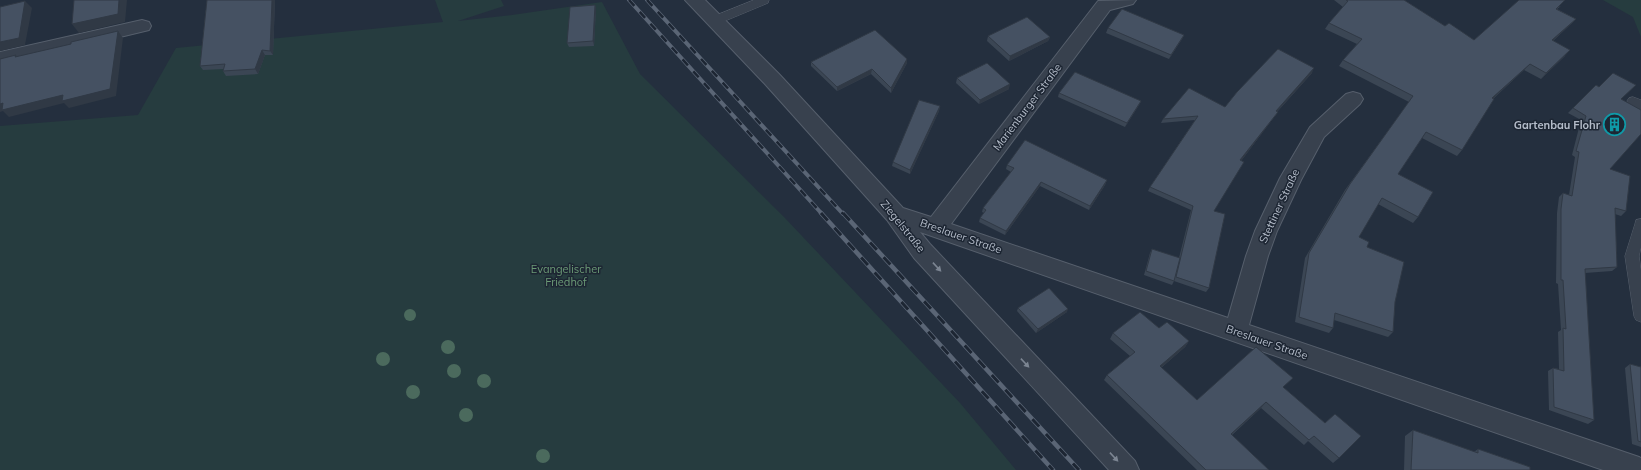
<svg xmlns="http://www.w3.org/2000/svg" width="1641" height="470" viewBox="0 0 1641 470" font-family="Mulish,sans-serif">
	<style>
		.green { fill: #263c3f }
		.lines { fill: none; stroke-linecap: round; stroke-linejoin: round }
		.lane-casing { stroke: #565f6c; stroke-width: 1 }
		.street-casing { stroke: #565f6c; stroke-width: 2 }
		.lane { fill: #38414e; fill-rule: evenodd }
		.street { fill: #38414e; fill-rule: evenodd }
		.rail-far1-casing { stroke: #5a6575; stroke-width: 4 }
		.rail-casing { stroke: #5a6575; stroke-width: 4.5 }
		.rail-far1 { stroke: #1d2633; stroke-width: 2.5; stroke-dasharray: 8; stroke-linecap: butt }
		.rail { stroke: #1d2633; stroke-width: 3; stroke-dasharray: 10; stroke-linecap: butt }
		.tree { fill: #4b6a5d }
		.wall { fill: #3b4654 }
		.shaded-wall { fill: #303945 }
		.building { fill: #455162; stroke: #303945 }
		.oneway { fill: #7c8592 }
		.labels { text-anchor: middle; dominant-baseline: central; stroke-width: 3; stroke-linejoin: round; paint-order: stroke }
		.street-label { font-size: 11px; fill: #b4bcc9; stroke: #1d2633 }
		.poi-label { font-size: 11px; font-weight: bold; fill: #b4bcc9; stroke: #1d2633; text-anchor: end }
		.park-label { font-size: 11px; fill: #6b9a76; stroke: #1d2633 }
	</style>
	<rect width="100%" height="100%" fill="#242f3e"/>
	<!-- green -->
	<g class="green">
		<polygon points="435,0 501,0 504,6 458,21 512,15 602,2 640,74 784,217 960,403 1016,470 0,470 0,126 138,115 176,48 443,22"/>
		<polygon points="1603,0 1641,0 1641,37 1633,17"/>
	</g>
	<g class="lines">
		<defs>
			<g id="lane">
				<polygon points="754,0 769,0 768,3 720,23 712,23 711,20 712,17"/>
				<polygon points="1633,97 1641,100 1641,110 1629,104 1627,101 1629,98"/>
				<polygon points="1641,219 1641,247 1639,256 1641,271 1641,322 1636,320 1634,316 1625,256 1635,224 1636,220"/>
			</g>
			<g id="street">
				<polygon points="685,0 705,0 779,74 903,208 931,217 1098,1 1136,0 1133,4 1110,10 951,224 1228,318 1246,256 1255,231 1280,178 1310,127 1346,94 1353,92 1360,94 1363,99 1360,104 1324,137 1301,180 1277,231 1268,256 1249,325 1639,457 1641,458 1641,470 1603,470 920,232 930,244 1135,461 1139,470 1109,470 914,258 887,220 765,84"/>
				<polygon points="142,20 149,22 151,26 149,30 0,66 0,52"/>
			</g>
		</defs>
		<!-- lane casing -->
		<use href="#lane" class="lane-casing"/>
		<!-- street casing -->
		<use href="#street" class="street-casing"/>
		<!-- lane -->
		<use href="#lane" class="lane"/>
		<!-- street -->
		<use href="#street" class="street"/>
		<defs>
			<g id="rail-far1">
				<polyline points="629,0 822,214"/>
				<polyline points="647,0 843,214"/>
			</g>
			<g id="rail">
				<polyline points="821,213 1053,470"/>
				<polyline points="843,213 1079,470"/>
			</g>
		</defs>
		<!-- rail-far1 casing -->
		<use href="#rail-far1" class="rail-far1-casing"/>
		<!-- rail casing -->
		<use href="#rail" class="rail-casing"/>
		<!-- rail-far1 -->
		<use href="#rail-far1" class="rail-far1"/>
		<!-- rail -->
		<use href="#rail" class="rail"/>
	</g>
	<!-- trees -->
	<g class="tree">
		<circle cx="410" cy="315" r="6"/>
		<circle cx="448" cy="347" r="7"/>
		<circle cx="383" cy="359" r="7"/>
		<circle cx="454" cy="371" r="7"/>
		<circle cx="484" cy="381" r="7"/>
		<circle cx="413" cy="392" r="7"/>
		<circle cx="466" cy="415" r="7"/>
		<circle cx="543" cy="456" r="7"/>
	</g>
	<!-- wall -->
	<g class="wall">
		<polygon points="207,0 275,0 273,55 265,55 258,74 226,76 223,71 224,69 203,70 200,66"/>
		<polygon points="1334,0 1404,0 1445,26 1474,40 1561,6 1557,9 1576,19 1570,25 1553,41 1565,56 1541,79 1524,70 1493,99 1462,150 1457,156 1422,138 1398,174 1418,217 1413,223 1378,204 1359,237 1367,247 1395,302 1393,332 1388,337 1334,320 1333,328 1329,333 1295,322 1305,258 1345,190 1409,102 1339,66 1343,60 1357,44 1325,29 1329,23 1343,7"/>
		<polygon points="595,5 596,9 594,46 569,47 567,43"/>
		<polygon points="1108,28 1184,35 1182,39 1169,59 1106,33"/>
		<polygon points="988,36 1050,37 1048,41 1009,61 987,41"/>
		<polygon points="811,62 907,63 891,93 871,74 837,91 811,66"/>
		<polygon points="1312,73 1277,112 1278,112 1275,116 1241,161 1214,211 1209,288 1206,292 1174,281 1172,285 1144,275 1150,253 1152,249 1179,258 1191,210 1148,191 1150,187 1195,120 1161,123 1163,119 1225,107"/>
		<polygon points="957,78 1009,89 979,104 956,83"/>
		<polygon points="1596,85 1621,99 1610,169 1626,211 1621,216 1615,214 1617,267 1612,271 1585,273 1594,420 1588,424 1549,410 1548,371 1553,368 1559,369 1558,332 1561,330 1558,284 1556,283 1557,213 1559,197 1563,193 1569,195 1575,157 1572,155 1581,120 1568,113"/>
		<polygon points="1059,93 1141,101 1139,105 1125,127 1058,97"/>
		<polygon points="940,106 939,111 910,174 892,166 893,162"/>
		<polygon points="1007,165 1107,180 1105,185 1089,210 1040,186 1005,235 979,222 980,218 984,213 982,212 983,208 1011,172 1006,169"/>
		<polygon points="1018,308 1067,312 1036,333 1017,311"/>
		<polygon points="1159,328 1189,341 1185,347 1161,368 1197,400 1283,387 1325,423 1335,414 1339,458 1333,463 1308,441 1304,445 1261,408 1232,435 1269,470 1197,470 1104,380 1107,375 1130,356 1110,339 1113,333"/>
		<polygon points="1630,364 1641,367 1641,447 1632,444 1625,368"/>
		<polygon points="1413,430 1474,452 1478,449 1530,470 1404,470 1405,436"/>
	</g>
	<!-- shaded-wall -->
	<g class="shaded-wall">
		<polygon points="119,0 127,0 125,22 79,33 72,24"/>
		<polygon points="272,0 275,0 273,55 270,51"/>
		<polygon points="25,1 32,8 25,45 0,51 0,42"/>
		<polygon points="595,5 596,9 594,46 593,41"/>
		<polygon points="1576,19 1570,25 1547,46 1552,40"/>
		<polygon points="118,31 123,38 116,96 69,108 64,103 9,117 3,111 0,112 0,104 63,95"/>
		<polygon points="1184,35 1182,39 1169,59 1171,55"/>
		<polygon points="1050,37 1048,41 1009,61 1010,56"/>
		<polygon points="262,50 265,55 258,74 255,69"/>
		<polygon points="1570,50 1565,56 1541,79 1546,73"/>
		<polygon points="907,59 907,63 891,93 891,88"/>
		<polygon points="1530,64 1524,70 1487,104 1492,98"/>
		<polygon points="1314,68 1312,73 1274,115 1276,111"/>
		<polygon points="872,69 871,74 837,91 837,87"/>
		<polygon points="1010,84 1009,89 979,104 980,100"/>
		<polygon points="1141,101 1139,105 1125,127 1127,123"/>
		<polygon points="940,106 939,111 910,174 910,170"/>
		<polygon points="1278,112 1275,116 1238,165 1240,160"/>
		<polygon points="1107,180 1105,185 1089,210 1090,206"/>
		<polygon points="1041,182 1040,186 1005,235 1006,231"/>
		<polygon points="1068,309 1067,312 1036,333 1038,329"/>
		<polygon points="1189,341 1185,347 1156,372 1160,366"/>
		<polygon points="1266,402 1261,408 1226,439 1231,434"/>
	</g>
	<!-- building -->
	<g class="building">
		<polygon points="74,0 119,0 118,14 72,24"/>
		<polygon points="207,0 272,0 270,51 262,50 255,69 223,71 225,64 200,66"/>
		<polygon points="1346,0 1404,0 1445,26 1449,23 1474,40 1519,0 1565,0 1556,9 1576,19 1552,40 1570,50 1546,73 1530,64 1492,98 1494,99 1462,150 1426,132 1398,174 1433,192 1418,217 1382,198 1359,237 1369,242 1367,247 1404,262 1395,302 1393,332 1335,313 1333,328 1299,317 1309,253 1350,184 1413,96 1343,60 1362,39 1329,23 1348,1"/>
		<polygon points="25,1 19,38 0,42 0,7"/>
		<polygon points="595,5 593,41 567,43 570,7"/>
		<polygon points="1122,9 1184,35 1171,55 1108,28"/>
		<polygon points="1027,17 1050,37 1010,56 988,36"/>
		<polygon points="875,30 907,59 891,88 872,69 837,87 811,62"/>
		<polygon points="118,31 110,89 62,101 63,95 2,110 3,103 0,104 0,59 16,55 15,57 71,44 71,42"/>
		<polygon points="1278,49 1314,68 1276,111 1278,112 1240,160 1244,162 1214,211 1225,214 1209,288 1176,277 1193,206 1150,187 1198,116 1163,119 1189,88 1225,107 1237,92"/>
		<polygon points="987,63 1010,84 980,100 957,78"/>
		<polygon points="1075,72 1141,101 1127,123 1059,93"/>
		<polygon points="1613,73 1636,85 1621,99 1641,110 1641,134 1610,169 1630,176 1626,211 1615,208 1617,267 1585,269 1594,420 1554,407 1553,368 1564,371 1563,328 1566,329 1563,280 1561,280 1561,209 1563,193 1572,196 1579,152 1576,151 1586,116 1573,108 1596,85 1599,87"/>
		<polygon points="919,100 940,106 910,170 893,162"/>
		<polygon points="1025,140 1107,180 1090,206 1041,182 1006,231 980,218 986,210 983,208 1014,168 1007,165"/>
		<polygon points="1152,249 1180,258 1174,281 1146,271"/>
		<polygon points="1049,288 1068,309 1038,329 1018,308"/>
		<polygon points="1140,312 1159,328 1167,322 1189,341 1160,366 1197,400 1256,347 1293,378 1283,387 1325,423 1335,414 1361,436 1339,458 1314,436 1309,440 1266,402 1231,434 1269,470 1206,470 1107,375 1135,352 1113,333"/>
		<polygon points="1630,364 1641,367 1641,442 1638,441"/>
		<polygon points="1413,430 1478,453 1478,449 1530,467 1530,470 1411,470"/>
	</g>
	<!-- one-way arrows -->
	<defs><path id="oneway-solid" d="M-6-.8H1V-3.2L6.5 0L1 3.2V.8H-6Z"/></defs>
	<g class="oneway">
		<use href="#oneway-solid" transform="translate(937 267) rotate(47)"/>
		<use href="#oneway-solid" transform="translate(1025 363) rotate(47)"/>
		<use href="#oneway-solid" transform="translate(1114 457) rotate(47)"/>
	</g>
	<!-- icons -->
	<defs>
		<symbol id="building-ring" viewBox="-11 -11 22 22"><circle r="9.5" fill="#1d2633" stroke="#0f9aa8" stroke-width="1.5"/><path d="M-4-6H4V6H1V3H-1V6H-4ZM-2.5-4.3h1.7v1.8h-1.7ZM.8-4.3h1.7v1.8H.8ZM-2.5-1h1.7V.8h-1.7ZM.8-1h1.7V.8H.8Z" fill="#0f9aa8"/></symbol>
	</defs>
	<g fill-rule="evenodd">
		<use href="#building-ring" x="1602" y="112" width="25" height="25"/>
	</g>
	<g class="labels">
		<!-- street labels -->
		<g class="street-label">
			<text transform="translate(1027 107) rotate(-53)">Marienburger Straße</text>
			<text transform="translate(1279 206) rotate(-65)">Stettiner Straße</text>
			<text transform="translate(903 226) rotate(51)">Ziegelstraße</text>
			<text transform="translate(961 236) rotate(19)">Breslauer Straße</text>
			<text transform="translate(1267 342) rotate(19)">Breslauer Straße</text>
		</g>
		<!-- poi labels -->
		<g class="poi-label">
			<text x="1600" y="125">Gartenbau Flohr</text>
		</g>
		<!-- park labels -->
		<g class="park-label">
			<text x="566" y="269">Evangelischer<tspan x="566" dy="13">Friedhof</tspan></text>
		</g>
	</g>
</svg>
